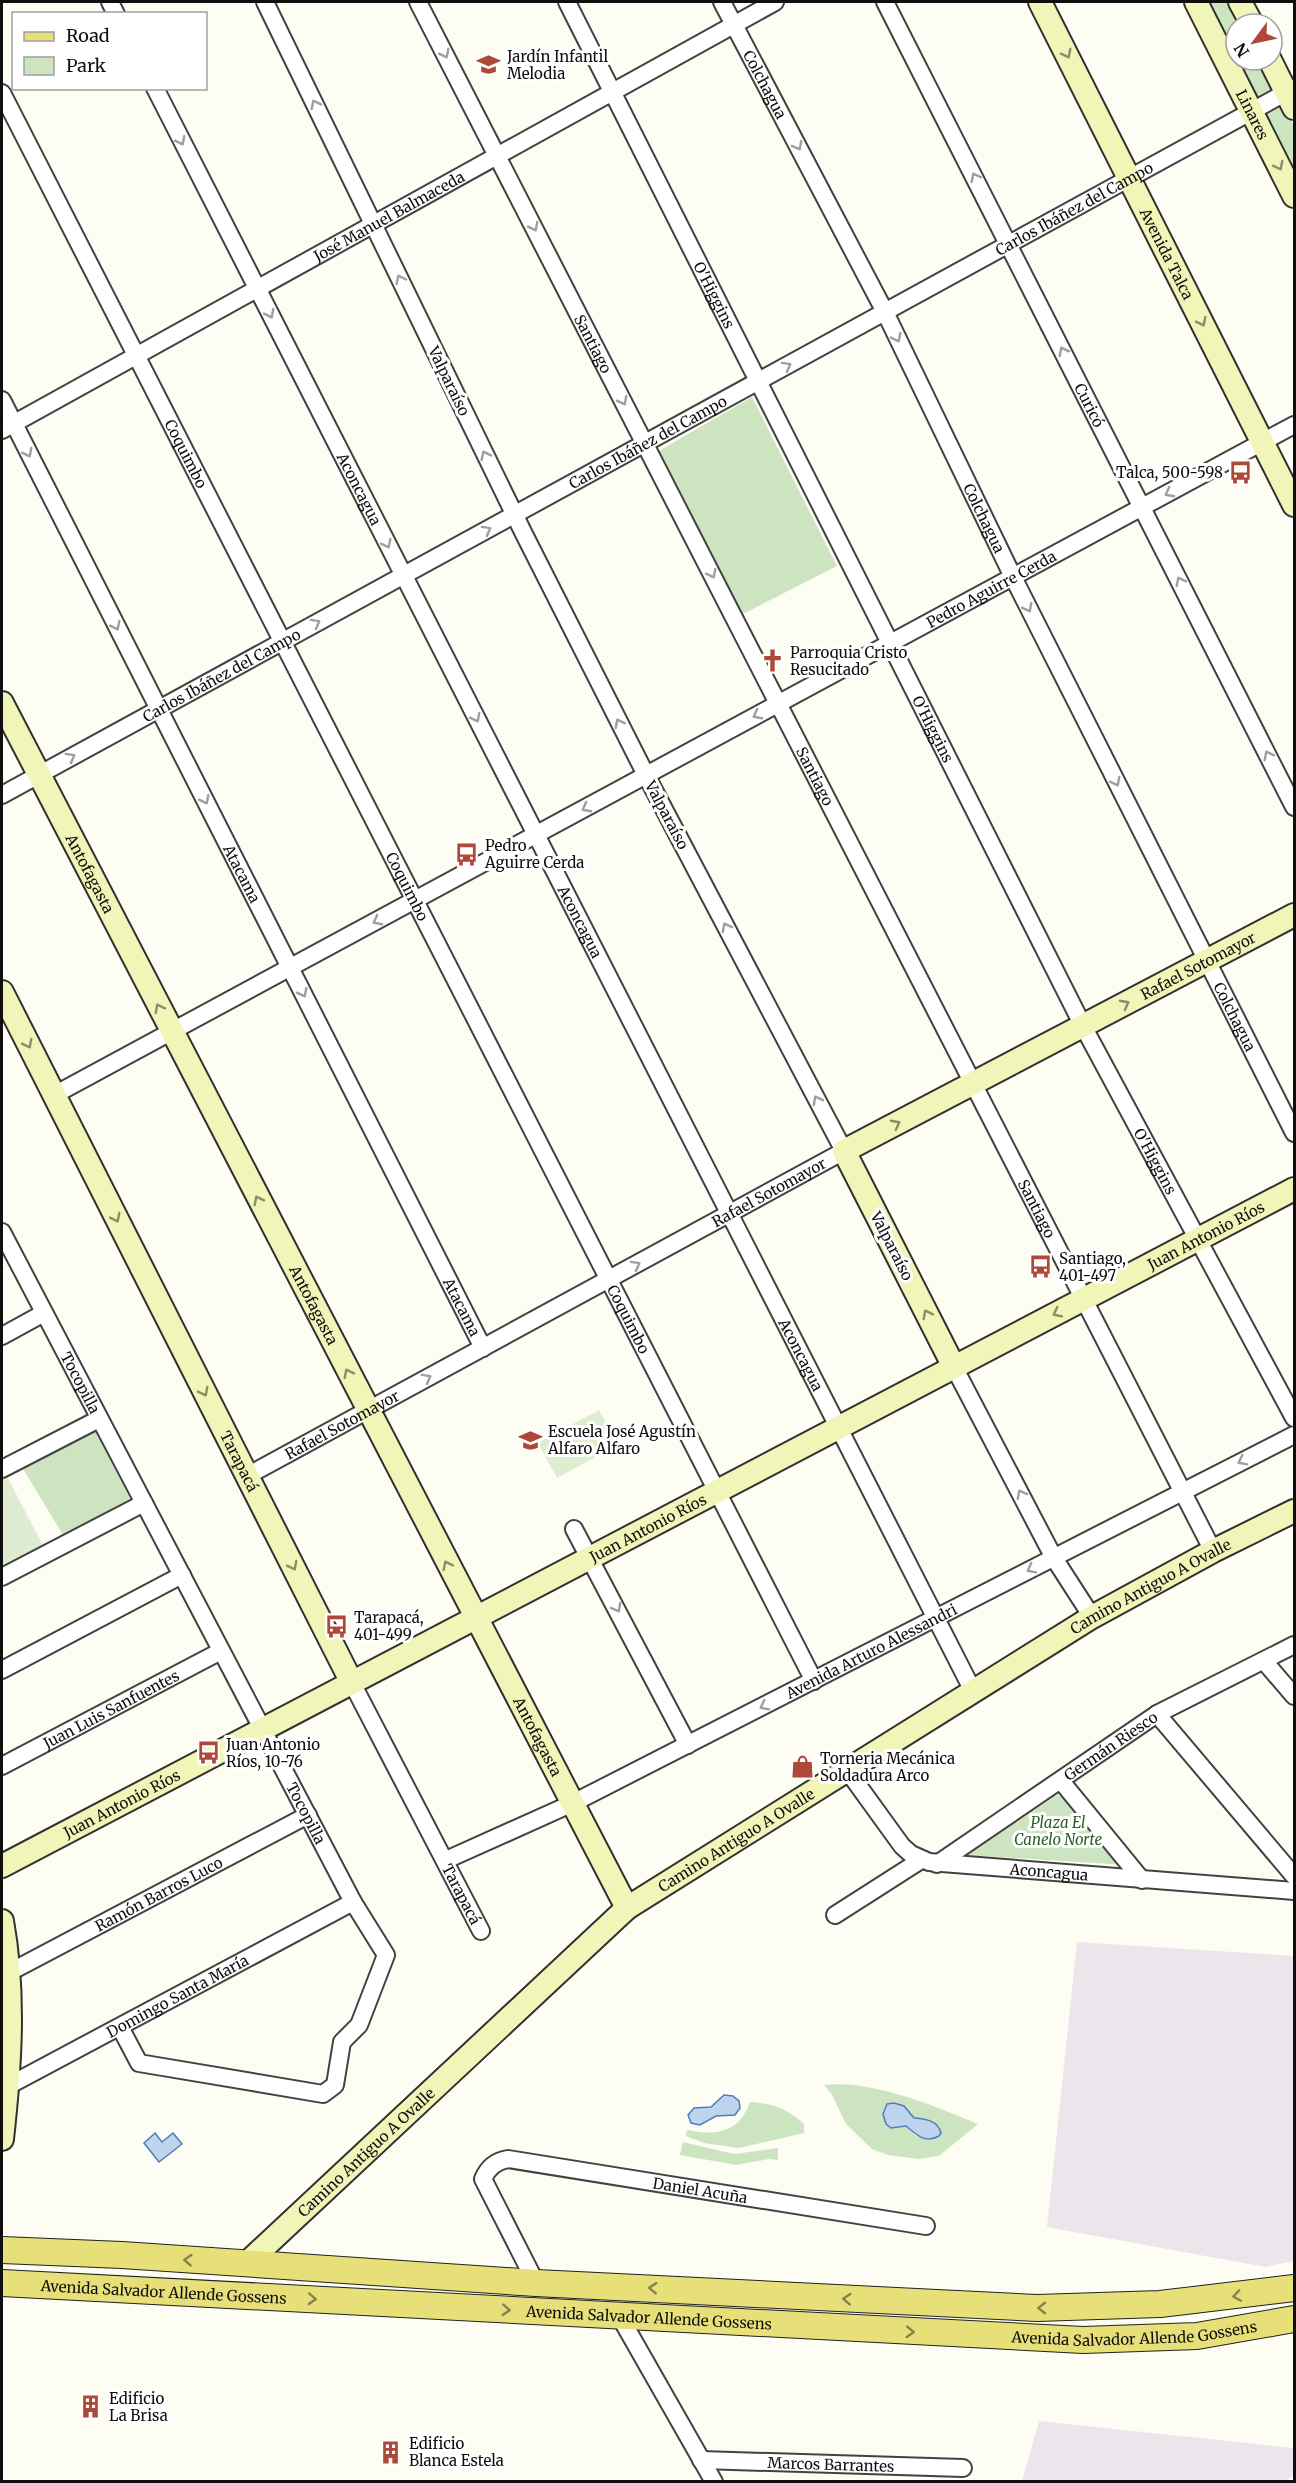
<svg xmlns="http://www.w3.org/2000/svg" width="1296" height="2483" viewBox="0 0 1296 2483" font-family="Merriweather,serif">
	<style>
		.industrial { fill: #ede5ec }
		.green { fill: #cde4c0; fill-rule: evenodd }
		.pitch { fill: #deedd1 }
		.water { fill: #bed4ef; stroke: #4e7dbd; stroke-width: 1.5 }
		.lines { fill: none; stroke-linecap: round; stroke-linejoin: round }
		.street-casing { stroke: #424242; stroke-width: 20 }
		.secondary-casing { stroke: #313131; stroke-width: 26 }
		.primary-casing { stroke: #202020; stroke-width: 28 }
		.street { stroke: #fff; stroke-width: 16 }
		.secondary { stroke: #f1f5b7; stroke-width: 22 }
		.primary { stroke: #e7e079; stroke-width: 26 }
		.oneway { stroke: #9f9f9f }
		.oneway2 { stroke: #8b8e6b }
		.oneway3 { stroke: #868249 }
		.labels { text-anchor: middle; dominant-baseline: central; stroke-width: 6; stroke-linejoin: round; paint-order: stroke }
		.poi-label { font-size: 15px; fill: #0f0f0f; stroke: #fff; text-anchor: start }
		.street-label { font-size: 15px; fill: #0f0f0f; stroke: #fff }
		.park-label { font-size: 15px; font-style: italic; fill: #295f27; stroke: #fff }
	</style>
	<rect width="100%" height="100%" fill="#fdfdf3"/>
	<!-- industrial -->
	<g class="industrial">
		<polygon points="1077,1942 1294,1956 1294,2261 1265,2267 1047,2227"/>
		<polygon points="1039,2421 1294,2448 1294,2474 1286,2482 1022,2481"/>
	</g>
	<!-- green -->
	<g class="green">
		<polygon points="1206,2 1230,2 1242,24 1236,24 1236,60 1260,60 1294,126 1294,176"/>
		<polygon points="752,397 837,566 739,616 657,452"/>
		<polygon points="94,1429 131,1501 63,1535 22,1467"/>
		<polygon points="1057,1795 1069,1798 1125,1865 968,1855"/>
		<path d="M 824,2085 C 870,2079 936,2106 978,2124 L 939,2156 L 918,2159 L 888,2155 L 872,2149 L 846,2124 L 831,2093 ZM 894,2102 L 904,2106 L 914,2118 L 934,2122 L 941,2133 L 939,2137 L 926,2140 L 915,2135 L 906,2127 L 890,2128 L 886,2124 L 884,2109 L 887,2104 Z"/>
		<path d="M 750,2102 C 772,2103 788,2109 804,2124 L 804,2133 L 739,2148 L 704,2143 L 686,2136 L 687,2130 C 716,2136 739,2133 750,2102 Z"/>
		<polygon points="683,2142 734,2154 778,2148 778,2160 769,2159 736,2165 680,2155"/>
	</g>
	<!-- pitch -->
	<g class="pitch">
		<polygon points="599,1410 618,1445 557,1478 538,1443"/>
		<polygon points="7,1476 44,1548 2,1570 2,1479"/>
	</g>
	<!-- water -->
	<g class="water">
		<polygon points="724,2095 733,2096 739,2101 740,2108 735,2115 716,2116 700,2125 691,2123 688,2115 694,2108 711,2107"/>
		<path d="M 894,2103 L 904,2106 L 914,2118 C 925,2119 938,2120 941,2133 L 939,2136 C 925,2144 917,2135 906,2126 L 891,2128 L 886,2124 L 883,2114 L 887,2104 Z"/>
		<polygon points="155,2133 162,2142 173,2133 182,2144 159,2162 144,2143"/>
	</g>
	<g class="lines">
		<defs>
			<g id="street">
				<polyline points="110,2 116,14"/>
				<path id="s1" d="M 418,2 L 1213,1551"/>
				<path id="s2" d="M 567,2 L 1083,1026 L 1294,1418"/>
				<path id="s3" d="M 722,2 L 885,312 L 1013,577 L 1294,1133"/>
				<path id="s4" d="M 885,2 L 1294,807"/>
				<path id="s5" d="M 155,88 L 973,1691"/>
				<path id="s6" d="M 2,93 L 814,1681"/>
				<path id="s7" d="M 2,400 L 483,1348"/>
				<path id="s8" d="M 2,430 L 775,2"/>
				<path id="s9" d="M 2,795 L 1294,88"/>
				<path id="s10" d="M 54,1095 L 1294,425"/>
				<path id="s11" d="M 2,1232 L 353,1902 L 386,1955 L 359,2025 L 342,2042 L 335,2085 L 323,2094 L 139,2063 L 120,2027"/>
				<polyline points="2,1336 44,1313"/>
				<polyline points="954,1367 1054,1558 1092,1617"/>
				<polyline points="2,1469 99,1419"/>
				<path id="s12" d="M 247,1476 L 844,1151 L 646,775 L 523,532 L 265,2"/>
				<polyline points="574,1529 688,1745"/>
				<polyline points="2,1577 144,1503"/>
				<polyline points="1264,1661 1294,1696"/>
				<polyline points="2,1670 182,1575"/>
				<path id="s13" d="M 351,1681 L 481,1931"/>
				<polyline points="1157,1714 1294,1876"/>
				<path id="s14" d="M 2,1766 L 221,1651"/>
				<path id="s15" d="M 847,1770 L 902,1846 L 911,1854 L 929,1862 L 1294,1891"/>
				<polyline points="1061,1781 1142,1880"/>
				<path id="s16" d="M 446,1860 L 573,1803 L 1294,1435"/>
				<path id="s17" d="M 937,1864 L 1157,1714 L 1294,1645"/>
				<polyline points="835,1915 921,1860"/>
				<path id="s18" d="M 10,1972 L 308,1815"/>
				<path id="s19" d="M 2,2085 L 8,2086 L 353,1902"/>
				<path id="s20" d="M 536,2283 L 483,2179 C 488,2167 496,2161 508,2159 L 926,2226"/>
				<polyline points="620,2317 714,2482"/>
				<path id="s21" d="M 701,2460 L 963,2468"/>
			</g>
			<g id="secondary">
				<path id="s22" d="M 1040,2 L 1294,505"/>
				<path id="s23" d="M 1196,2 L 1294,196"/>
				<polyline points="1240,2 1252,24"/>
				<polyline points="1270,60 1294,108"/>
				<path id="s24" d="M 2,703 L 627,1908"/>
				<path id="s25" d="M 2,992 L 351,1681"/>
				<path id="s26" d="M 954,1367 L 844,1151 L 1294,915"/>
				<path id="s27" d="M 2,1866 L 1294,1189"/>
				<path d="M 2,1921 C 15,1993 10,2067 2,2139"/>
				<path id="s28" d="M 246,2264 L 627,1908 L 1092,1617 L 1213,1551 L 1294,1511"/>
			</g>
			<g id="primary">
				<polyline points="2,2250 122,2255 536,2283 1037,2308 1160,2304 1294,2288"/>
				<path id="s29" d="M 2,2283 L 1083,2340 L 1197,2336 L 1294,2319"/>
			</g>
		</defs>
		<!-- street casing -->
		<use href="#street" class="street-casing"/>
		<!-- secondary casing -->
		<use href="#secondary" class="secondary-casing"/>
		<!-- primary casing -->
		<use href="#primary" class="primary-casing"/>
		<!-- street -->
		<use href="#street" class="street"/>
		<!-- secondary -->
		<use href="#secondary" class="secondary"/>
		<!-- primary -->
		<use href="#primary" class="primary"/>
	</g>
	<!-- one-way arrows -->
	<defs><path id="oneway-chevron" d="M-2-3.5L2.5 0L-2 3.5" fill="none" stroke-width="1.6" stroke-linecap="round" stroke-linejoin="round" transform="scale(1.5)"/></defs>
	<g class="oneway">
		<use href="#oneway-chevron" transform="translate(445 54) rotate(63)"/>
		<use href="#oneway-chevron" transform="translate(315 104) rotate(-116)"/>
		<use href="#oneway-chevron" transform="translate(181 141) rotate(63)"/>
		<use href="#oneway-chevron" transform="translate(798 146) rotate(62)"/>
		<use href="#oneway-chevron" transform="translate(975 177) rotate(-117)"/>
		<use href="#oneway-chevron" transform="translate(534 227) rotate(63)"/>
		<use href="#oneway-chevron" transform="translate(400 279) rotate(-116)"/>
		<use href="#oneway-chevron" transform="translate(270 314) rotate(63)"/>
		<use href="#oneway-chevron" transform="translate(897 338) rotate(64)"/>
		<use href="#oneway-chevron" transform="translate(1063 351) rotate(-117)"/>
		<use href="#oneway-chevron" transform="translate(787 366) rotate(-29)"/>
		<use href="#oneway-chevron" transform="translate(623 401) rotate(63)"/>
		<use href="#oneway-chevron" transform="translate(28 453) rotate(63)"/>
		<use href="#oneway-chevron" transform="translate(485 455) rotate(-116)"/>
		<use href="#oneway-chevron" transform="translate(1169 493) rotate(152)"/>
		<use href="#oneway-chevron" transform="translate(487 530) rotate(-29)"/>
		<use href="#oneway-chevron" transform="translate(387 544) rotate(63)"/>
		<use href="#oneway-chevron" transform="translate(712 574) rotate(63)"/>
		<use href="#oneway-chevron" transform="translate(1180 581) rotate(-117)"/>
		<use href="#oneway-chevron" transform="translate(1028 608) rotate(63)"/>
		<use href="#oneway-chevron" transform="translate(316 623) rotate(-29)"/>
		<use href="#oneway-chevron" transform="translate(116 626) rotate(63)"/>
		<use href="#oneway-chevron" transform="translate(757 715) rotate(152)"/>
		<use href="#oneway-chevron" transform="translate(476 718) rotate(63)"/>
		<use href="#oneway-chevron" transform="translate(619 723) rotate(-117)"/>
		<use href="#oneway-chevron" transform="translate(1268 755) rotate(-117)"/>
		<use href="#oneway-chevron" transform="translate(71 757) rotate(-29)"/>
		<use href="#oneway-chevron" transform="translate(1116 782) rotate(63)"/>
		<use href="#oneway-chevron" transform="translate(205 800) rotate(63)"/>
		<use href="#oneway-chevron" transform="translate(586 808) rotate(152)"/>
		<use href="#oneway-chevron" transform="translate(377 921) rotate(152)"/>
		<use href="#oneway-chevron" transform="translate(726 927) rotate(-118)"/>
		<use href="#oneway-chevron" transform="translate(303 993) rotate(63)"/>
		<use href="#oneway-chevron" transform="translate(817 1100) rotate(-118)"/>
		<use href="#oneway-chevron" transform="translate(636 1265) rotate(-29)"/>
		<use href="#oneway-chevron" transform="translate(427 1378) rotate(-29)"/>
		<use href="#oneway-chevron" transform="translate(1242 1461) rotate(153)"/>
		<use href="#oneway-chevron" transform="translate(1021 1494) rotate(-118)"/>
		<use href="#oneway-chevron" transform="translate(1031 1569) rotate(153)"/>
		<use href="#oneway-chevron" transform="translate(617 1608) rotate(62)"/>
		<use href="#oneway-chevron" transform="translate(764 1706) rotate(153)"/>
	</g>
	<g class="oneway2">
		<use href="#oneway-chevron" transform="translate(1067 54) rotate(63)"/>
		<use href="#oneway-chevron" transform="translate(1279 166) rotate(63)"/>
		<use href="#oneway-chevron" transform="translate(1202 322) rotate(63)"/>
		<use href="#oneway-chevron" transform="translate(1125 1004) rotate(-28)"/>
		<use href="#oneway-chevron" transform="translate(159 1008) rotate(-117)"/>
		<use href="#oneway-chevron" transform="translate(28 1044) rotate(63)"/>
		<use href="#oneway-chevron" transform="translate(896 1124) rotate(-28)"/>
		<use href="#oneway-chevron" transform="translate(258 1200) rotate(-117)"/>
		<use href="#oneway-chevron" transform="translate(116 1218) rotate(63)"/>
		<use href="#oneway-chevron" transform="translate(1057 1313) rotate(153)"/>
		<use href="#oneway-chevron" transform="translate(927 1314) rotate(-117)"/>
		<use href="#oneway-chevron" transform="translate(348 1373) rotate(-117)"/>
		<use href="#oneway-chevron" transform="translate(204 1392) rotate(63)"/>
		<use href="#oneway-chevron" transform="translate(447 1565) rotate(-117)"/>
		<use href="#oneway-chevron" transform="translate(293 1566) rotate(63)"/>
	</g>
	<g class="oneway3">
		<use href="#oneway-chevron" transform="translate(188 2260) rotate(-176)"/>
		<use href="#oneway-chevron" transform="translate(653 2288) rotate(-177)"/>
		<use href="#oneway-chevron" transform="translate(1237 2296) rotate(172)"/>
		<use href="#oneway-chevron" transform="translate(312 2299) rotate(3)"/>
		<use href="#oneway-chevron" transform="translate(847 2299) rotate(-177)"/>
		<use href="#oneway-chevron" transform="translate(1042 2308) rotate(-179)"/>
		<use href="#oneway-chevron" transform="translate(506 2310) rotate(4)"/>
		<use href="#oneway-chevron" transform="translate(910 2332) rotate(3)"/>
	</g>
	<!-- icons -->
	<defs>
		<symbol id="school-bare" viewBox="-9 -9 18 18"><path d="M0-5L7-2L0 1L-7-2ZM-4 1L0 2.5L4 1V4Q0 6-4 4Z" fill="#ae4838" stroke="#fff" stroke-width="2.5" paint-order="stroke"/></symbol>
		<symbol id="bus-bare" viewBox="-9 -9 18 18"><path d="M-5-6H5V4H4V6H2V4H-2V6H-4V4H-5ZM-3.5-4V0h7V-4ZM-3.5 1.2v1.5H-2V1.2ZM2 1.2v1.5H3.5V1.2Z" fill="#ae4838" stroke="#fff" stroke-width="2.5" paint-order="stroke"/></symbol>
		<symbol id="church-bare" viewBox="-9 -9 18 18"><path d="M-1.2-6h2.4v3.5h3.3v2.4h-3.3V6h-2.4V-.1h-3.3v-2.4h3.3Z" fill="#ae4838" stroke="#fff" stroke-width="2.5" paint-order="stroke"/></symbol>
		<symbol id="shop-bare" viewBox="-9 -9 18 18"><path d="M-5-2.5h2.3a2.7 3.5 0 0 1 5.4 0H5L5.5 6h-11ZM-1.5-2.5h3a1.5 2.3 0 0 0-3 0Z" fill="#ae4838" stroke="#fff" stroke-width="2.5" paint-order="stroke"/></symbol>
		<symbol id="building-bare" viewBox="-9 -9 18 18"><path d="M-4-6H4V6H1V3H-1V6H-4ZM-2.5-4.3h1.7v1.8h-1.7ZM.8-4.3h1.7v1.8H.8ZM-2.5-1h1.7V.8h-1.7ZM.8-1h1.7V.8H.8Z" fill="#ae4838" stroke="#fff" stroke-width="2.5" paint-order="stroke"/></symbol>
	</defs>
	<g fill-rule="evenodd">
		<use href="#school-bare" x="472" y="48" width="33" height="33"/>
		<use href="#bus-bare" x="1224" y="456" width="33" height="33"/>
		<use href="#church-bare" x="756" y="644" width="33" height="33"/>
		<use href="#bus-bare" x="450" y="838" width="33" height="33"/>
		<use href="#bus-bare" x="1024" y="1250" width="33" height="33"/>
		<use href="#school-bare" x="514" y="1424" width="33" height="33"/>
		<use href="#bus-bare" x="320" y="1610" width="33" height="33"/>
		<use href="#bus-bare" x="192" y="1736" width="33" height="33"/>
		<use href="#shop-bare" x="786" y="1750" width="33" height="33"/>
		<use href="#building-bare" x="74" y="2390" width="33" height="33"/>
		<use href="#building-bare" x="374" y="2436" width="33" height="33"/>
	</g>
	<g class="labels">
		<!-- poi labels -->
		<g class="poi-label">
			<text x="507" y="56">Jardín Infantil<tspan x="507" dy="17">Melodia</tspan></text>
			<text x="1223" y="472" text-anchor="end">Talca, 500-598</text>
			<text x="790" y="652">Parroquia Cristo<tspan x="790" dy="17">Resucitado</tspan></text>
			<text x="485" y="845">Pedro<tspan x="485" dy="17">Aguirre Cerda</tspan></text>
			<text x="1059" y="1258">Santiago,<tspan x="1059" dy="17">401-497</tspan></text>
			<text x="548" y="1431">Escuela José Agustín<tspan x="548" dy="17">Alfaro Alfaro</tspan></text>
			<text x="354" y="1617">Tarapacá,<tspan x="354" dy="17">401-499</tspan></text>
			<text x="226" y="1744">Juan Antonio<tspan x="226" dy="17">Ríos, 10-76</tspan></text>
			<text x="820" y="1758">Torneria Mecánica<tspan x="820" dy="17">Soldadura Arco</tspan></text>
			<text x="109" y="2398">Edificio<tspan x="109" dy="17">La Brisa</tspan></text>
			<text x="409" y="2443">Edificio<tspan x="409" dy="17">Blanca Estela</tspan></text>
		</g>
		<!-- street labels -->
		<g class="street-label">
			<text stroke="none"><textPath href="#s3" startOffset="93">Colchagua</textPath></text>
			<text stroke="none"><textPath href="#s23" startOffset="126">Linares</textPath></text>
			<text stroke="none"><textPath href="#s9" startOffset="1222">Carlos Ibáñez del Campo</textPath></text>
			<text stroke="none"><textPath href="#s8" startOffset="442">José Manuel Balmaceda</textPath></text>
			<text stroke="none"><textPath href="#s22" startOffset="282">Avenida Talca</textPath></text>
			<text stroke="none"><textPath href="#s2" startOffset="328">O'Higgins</textPath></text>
			<text stroke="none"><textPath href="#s1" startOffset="384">Santiago</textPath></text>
			<text transform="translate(449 381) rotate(64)">Valparaíso</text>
			<text stroke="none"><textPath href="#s4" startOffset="452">Curicó</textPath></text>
			<text stroke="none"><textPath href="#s9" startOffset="736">Carlos Ibáñez del Campo</textPath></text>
			<text stroke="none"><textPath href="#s6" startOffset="405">Coquimbo</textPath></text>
			<text stroke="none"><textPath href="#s5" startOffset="450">Aconcagua</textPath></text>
			<text stroke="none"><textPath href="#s3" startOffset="579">Colchagua</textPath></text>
			<text stroke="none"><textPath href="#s10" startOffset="1065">Pedro Aguirre Cerda</textPath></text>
			<text stroke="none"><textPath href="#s9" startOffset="250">Carlos Ibáñez del Campo</textPath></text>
			<text stroke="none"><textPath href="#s2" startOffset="814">O'Higgins</textPath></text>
			<text stroke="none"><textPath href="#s1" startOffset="870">Santiago</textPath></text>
			<text transform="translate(667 815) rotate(62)">Valparaíso</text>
			<text stroke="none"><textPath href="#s24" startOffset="192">Antofagasta</textPath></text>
			<text stroke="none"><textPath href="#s7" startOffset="531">Atacama</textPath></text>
			<text stroke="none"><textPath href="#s6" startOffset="891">Coquimbo</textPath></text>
			<text stroke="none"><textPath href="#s5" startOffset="936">Aconcagua</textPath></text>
			<text stroke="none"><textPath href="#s26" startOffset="642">Rafael Sotomayor</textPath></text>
			<text stroke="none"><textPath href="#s3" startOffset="1137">Colchagua</textPath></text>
			<text stroke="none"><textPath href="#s2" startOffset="1300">O'Higgins</textPath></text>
			<text stroke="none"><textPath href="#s12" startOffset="594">Rafael Sotomayor</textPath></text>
			<text stroke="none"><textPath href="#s1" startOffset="1356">Santiago</textPath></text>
			<text stroke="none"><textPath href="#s27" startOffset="1359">Juan Antonio Ríos</textPath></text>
			<text transform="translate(892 1246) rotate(63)">Valparaíso</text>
			<text stroke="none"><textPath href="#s24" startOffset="678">Antofagasta</textPath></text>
			<text stroke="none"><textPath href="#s7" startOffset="1017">Atacama</textPath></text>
			<text stroke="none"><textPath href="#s6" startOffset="1377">Coquimbo</textPath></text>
			<text stroke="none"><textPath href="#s5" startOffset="1422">Aconcagua</textPath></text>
			<text stroke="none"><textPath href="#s11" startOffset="170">Tocopilla</textPath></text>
			<text stroke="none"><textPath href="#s12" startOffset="108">Rafael Sotomayor</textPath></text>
			<text stroke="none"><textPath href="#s25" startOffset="526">Tarapacá</textPath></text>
			<text stroke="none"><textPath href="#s27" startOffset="729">Juan Antonio Ríos</textPath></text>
			<text stroke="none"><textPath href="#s28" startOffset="1136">Camino Antiguo A Ovalle</textPath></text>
			<text stroke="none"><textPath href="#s16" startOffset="474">Avenida Arturo Alessandri</textPath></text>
			<text stroke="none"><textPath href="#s14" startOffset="123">Juan Luis Sanfuentes</textPath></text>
			<text stroke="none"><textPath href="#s24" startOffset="1164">Antofagasta</textPath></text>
			<text stroke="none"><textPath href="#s17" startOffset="210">Germán Riesco</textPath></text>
			<text stroke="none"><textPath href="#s27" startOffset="135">Juan Antonio Ríos</textPath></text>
			<text stroke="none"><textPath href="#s11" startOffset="656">Tocopilla</textPath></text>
			<text stroke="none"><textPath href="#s28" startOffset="650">Camino Antiguo A Ovalle</textPath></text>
			<text stroke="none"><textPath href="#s15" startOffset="246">Aconcagua</textPath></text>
			<text stroke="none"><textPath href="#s18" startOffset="168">Ramón Barros Luco</textPath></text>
			<text stroke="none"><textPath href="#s13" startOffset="240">Tarapacá</textPath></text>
			<text stroke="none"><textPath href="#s19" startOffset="198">Domingo Santa María</textPath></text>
			<text stroke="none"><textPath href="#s28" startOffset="164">Camino Antiguo A Ovalle</textPath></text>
			<text stroke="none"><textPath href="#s20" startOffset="345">Daniel Acuña</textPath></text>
			<text stroke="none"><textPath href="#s29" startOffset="162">Avenida Salvador Allende Gossens</textPath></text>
			<text stroke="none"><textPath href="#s29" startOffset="648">Avenida Salvador Allende Gossens</textPath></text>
			<text stroke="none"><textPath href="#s29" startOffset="1134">Avenida Salvador Allende Gossens</textPath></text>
			<text stroke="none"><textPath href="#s21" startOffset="130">Marcos Barrantes</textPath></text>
		</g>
		<!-- park labels -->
		<g class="park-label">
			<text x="1058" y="1822">Plaza El<tspan x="1058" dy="17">Canelo Norte</tspan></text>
		</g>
	</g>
	<!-- border -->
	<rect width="1296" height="2483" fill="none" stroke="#0f0f0f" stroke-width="6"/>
	<!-- legend -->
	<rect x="12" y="12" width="195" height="78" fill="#ffffff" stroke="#9f9f9f" stroke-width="1.5"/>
	<rect x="24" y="32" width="30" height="9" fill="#e7e079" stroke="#9f9f9f" stroke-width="1.5"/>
	<text x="66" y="42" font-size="18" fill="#0f0f0f">Road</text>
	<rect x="24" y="57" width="30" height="18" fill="#cde4c0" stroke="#9f9f9f" stroke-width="1.5"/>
	<text x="66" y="72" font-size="18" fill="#0f0f0f">Park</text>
	<!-- north arrow -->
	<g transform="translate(1254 42) rotate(237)"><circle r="28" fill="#ffffff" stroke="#9f9f9f" stroke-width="1.5"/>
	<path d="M0-4.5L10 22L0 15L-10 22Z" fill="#ae4838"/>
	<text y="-9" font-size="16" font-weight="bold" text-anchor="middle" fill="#0f0f0f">N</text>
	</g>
</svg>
